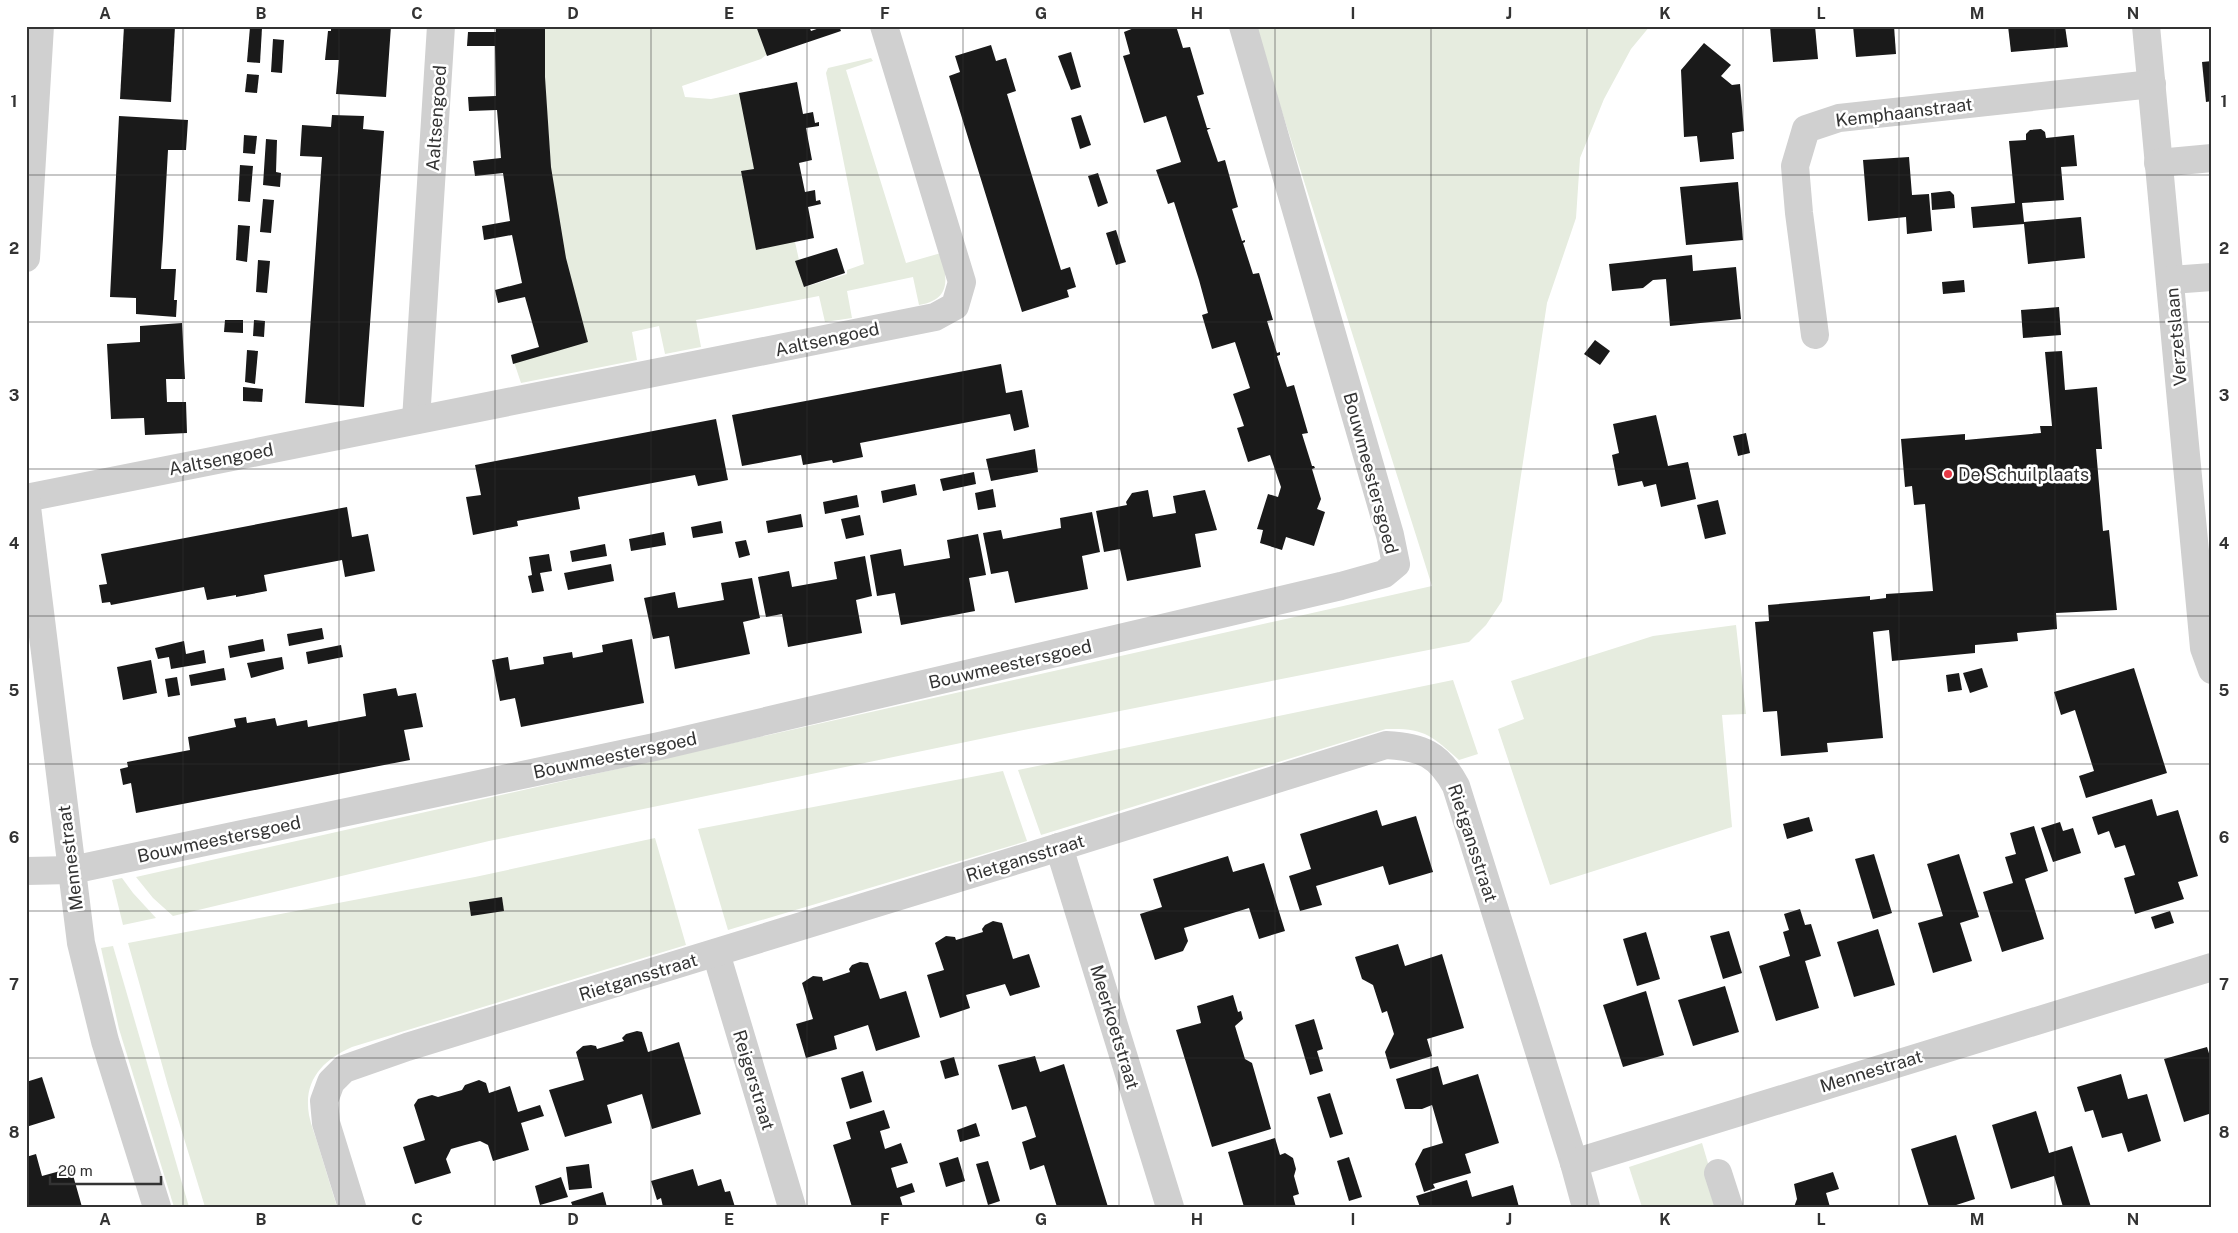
<svg xmlns="http://www.w3.org/2000/svg" width="2238" height="1233" viewBox="0 0 2238 1233" font-family="'Public Sans',sans-serif">
	<style>
		.green { fill: #e6ecdf }
		.building { fill: #1a1a1a }
		.lines { fill: none; stroke-linecap: round; stroke-linejoin: round }
		.minor { stroke: #d0d0d0; stroke-width: 28 }
		.grid { fill: none; stroke: #333; stroke-width: 1; stroke-opacity: 0.55 }
		.poi-dot { fill: #e63946; stroke: #fff; stroke-width: 2 }
		.labels { text-anchor: middle; dominant-baseline: central; stroke-width: 5; stroke-linejoin: round; paint-order: stroke }
		.street-label { font-size: 18px; fill: #333; stroke: #fff }
		.poi-label { font-size: 18px; fill: #333; stroke: #fff; text-anchor: start }
		.neatline { fill: none; stroke: #333; stroke-width: 2 }
		.grid-label { font-size: 16px; text-anchor: middle; font-weight: bold; fill: #333 }
	</style>
	<rect width="100%" height="100%" fill="#fff"/>
	<!-- green -->
	<g class="green">
		<path d="M 541,26 L 762,26 L 772,50 L 761,59 L 682,86 L 685,97 L 711,99 L 761,89 L 805,287 L 847,274 L 847,270 L 864,264 L 826,73 L 828,68 L 871,58 L 873,61 L 846,70 L 906,263 L 941,253 C 947,279 952,299 919,305 L 913,277 L 847,291 L 852,318 L 825,322 L 819,296 L 696,320 L 701,347 L 665,354 L 659,326 L 632,332 L 637,360 L 521,383 L 514,362 L 585,341 L 554,214 Z"/>
		<polygon points="1255,26 1650,26 1631,49 1604,99 1580,158 1576,218 1547,303 1502,601 1486,625 1469,642 1009,733 489,841 173,916 153,898 136,877 1432,586"/>
		<polygon points="1736,625 1746,714 1722,715 1732,827 1550,885 1498,729 1524,719 1511,681 1653,636"/>
		<path d="M 1453,680 L 1478,754 L 1459,760 C 1431,735 1425,728 1386,729 L 1041,835 L 1018,770 Z"/>
		<polygon points="1003,771 1027,841 728,930 698,829"/>
		<path d="M 655,838 L 686,945 L 352,1047 C 323,1060 303,1080 309,1115 C 311,1126 316,1137 319,1148 C 325,1168 331,1187 337,1207 L 205,1207 L 168,1086 L 128,943 L 475,877 Z"/>
		<polygon points="122,878 133,893 156,918 123,925 112,880"/>
		<polygon points="113,946 189,1207 174,1207 119,1029 101,948"/>
		<polygon points="1702,1143 1721,1207 1642,1207 1629,1167"/>
	</g>
	<!-- building -->
	<g class="building">
		<polygon points="124,26 175,26 171,102 120,99"/>
		<polygon points="331,26 391,26 386,97 336,94 339,60 325,60 328,31 331,31"/>
		<polygon points="496,26 545,26 545,77 551,167 566,258 588,342 513,364 511,355 539,347 525,297 498,303 495,290 522,283 512,235 484,240 482,226 510,221 503,173 475,176 473,161 501,158 497,110 469,111 468,97 496,96 495,46 467,46 468,32 496,32"/>
		<polygon points="756,26 809,26 811,31 825,26 839,26 841,31 767,56"/>
		<polygon points="1139,26 1176,26 1183,48 1190,47 1204,94 1197,96 1207,128 1211,128 1207,130 1218,162 1225,160 1238,207 1232,209 1242,241 1245,240 1245,242 1243,243 1253,274 1259,273 1273,320 1267,321 1277,353 1280,352 1280,355 1277,356 1287,387 1294,385 1308,433 1302,434 1312,466 1314,466 1315,468 1312,469 1321,499 1317,509 1325,512 1314,546 1286,537 1282,550 1260,543 1263,530 1257,529 1268,494 1278,497 1281,487 1270,455 1248,462 1237,428 1244,426 1233,394 1250,388 1235,342 1212,349 1202,315 1208,313 1199,280 1174,202 1168,204 1156,170 1181,162 1166,116 1144,123 1123,56 1130,54 1124,32"/>
		<polygon points="1770,26 1815,26 1818,59 1773,62"/>
		<polygon points="1853,26 1894,26 1896,54 1856,57"/>
		<polygon points="2008,26 2065,26 2068,47 2011,52"/>
		<polygon points="250,27 262,28 260,63 247,62"/>
		<polygon points="273,39 284,40 282,73 271,72"/>
		<polygon points="1704,43 1731,65 1721,76 1732,85 1740,84 1744,131 1732,133 1734,159 1700,162 1697,136 1684,137 1681,70"/>
		<polygon points="991,45 996,61 1006,58 1016,91 1007,94 1024,150 1061,270 1070,267 1076,287 1067,290 1069,297 1022,312 949,76 960,72 955,56"/>
		<polygon points="1071,52 1081,87 1071,90 1058,56"/>
		<polygon points="2212,61 2212,101 2206,102 2202,62"/>
		<polygon points="247,74 259,75 257,93 245,92"/>
		<polygon points="797,82 803,114 813,112 815,123 819,122 819,126 806,128 812,160 799,163 805,192 815,190 816,201 820,200 821,204 808,207 814,238 756,250 741,171 754,169 739,93"/>
		<polygon points="332,115 364,116 363,129 384,131 364,407 305,403 322,157 300,156 302,125 331,127"/>
		<polygon points="1081,115 1091,145 1080,149 1071,118"/>
		<polygon points="119,116 188,120 186,150 168,150 163,239 161,269 176,269 174,300 177,300 176,317 136,314 136,298 110,297"/>
		<polygon points="2041,129 2045,132 2046,138 2074,135 2077,166 2061,167 2064,200 2022,203 2024,222 2081,217 2085,258 2028,264 2024,224 1973,228 1971,207 2015,203 2009,141 2026,140 2026,134 2030,130"/>
		<polygon points="244,135 257,136 255,154 243,153"/>
		<polygon points="266,139 277,140 276,172 281,173 280,187 263,185"/>
		<polygon points="1909,157 1912,195 1929,194 1932,231 1907,234 1906,217 1868,221 1863,160"/>
		<polygon points="240,165 253,166 250,202 238,201"/>
		<polygon points="1098,173 1108,203 1098,207 1088,176"/>
		<polygon points="1738,182 1743,240 1686,245 1680,187"/>
		<polygon points="1950,191 1954,195 1955,208 1932,210 1931,193"/>
		<polygon points="263,199 274,200 271,233 260,232"/>
		<polygon points="238,225 250,226 247,262 236,260"/>
		<polygon points="1116,230 1126,262 1116,265 1106,233"/>
		<polygon points="837,248 845,273 804,287 795,261"/>
		<polygon points="1692,255 1693,271 1736,267 1741,319 1670,326 1666,279 1653,280 1643,288 1612,291 1609,264"/>
		<polygon points="258,260 270,261 267,293 256,292"/>
		<polygon points="1964,280 1965,292 1943,294 1942,282"/>
		<polygon points="2059,307 2061,335 2023,338 2021,310"/>
		<polygon points="225,320 243,320 243,333 224,332"/>
		<polygon points="254,320 265,321 264,337 253,336"/>
		<polygon points="182,323 185,379 166,379 167,402 186,402 187,433 145,435 144,418 111,419 107,344 140,342 140,326"/>
		<polygon points="1595,340 1610,351 1600,365 1584,354"/>
		<polygon points="247,350 258,351 255,384 245,382"/>
		<polygon points="2062,351 2065,390 2097,387 2102,449 2096,449 2103,531 2109,530 2117,610 2056,613 2057,629 2017,633 2018,641 1975,645 1975,653 1892,661 1889,630 1873,632 1883,738 1827,743 1828,752 1781,756 1777,711 1763,712 1755,622 1769,621 1768,605 1870,596 1870,600 1886,598 1886,594 1933,591 1925,504 1914,505 1912,486 1905,487 1901,439 1965,434 1965,440 2041,433 2040,426 2052,426 2045,352"/>
		<polygon points="1001,364 1006,393 1022,390 1029,427 1014,431 1010,414 860,443 863,457 833,463 832,460 803,465 801,455 742,466 732,415"/>
		<polygon points="243,387 263,389 262,402 243,401"/>
		<polygon points="1656,415 1668,466 1688,462 1696,499 1661,507 1656,484 1644,487 1642,481 1618,486 1612,455 1619,453 1613,424"/>
		<polygon points="716,419 728,480 698,486 695,475 578,497 580,509 517,521 518,526 473,535 466,497 481,495 475,465"/>
		<polygon points="1746,433 1750,453 1738,456 1733,436"/>
		<polygon points="1035,449 1038,472 991,481 986,459"/>
		<polygon points="974,472 976,484 943,491 940,479"/>
		<polygon points="915,484 917,495 883,503 881,491"/>
		<polygon points="993,489 996,507 978,510 975,493"/>
		<polygon points="1148,490 1153,517 1176,513 1173,496 1205,490 1217,530 1195,534 1201,567 1127,581 1120,549 1104,552 1096,511 1127,505 1126,502 1132,493"/>
		<polygon points="857,495 859,507 825,514 823,502"/>
		<polygon points="1718,500 1726,534 1705,539 1697,505"/>
		<polygon points="347,507 352,537 368,534 375,571 345,577 342,560 264,575 267,591 236,597 236,595 207,600 204,587 111,605 110,602 102,603 99,585 107,584 101,554"/>
		<polygon points="1092,512 1100,552 1082,556 1088,589 1015,603 1008,571 991,574 983,533 1001,530 1003,539 1061,528 1060,518"/>
		<polygon points="801,514 803,527 768,533 766,521"/>
		<polygon points="860,515 864,535 846,539 841,519"/>
		<polygon points="721,521 723,533 693,538 691,527"/>
		<polygon points="664,532 666,545 631,551 629,539"/>
		<polygon points="978,534 986,575 969,578 975,611 901,625 895,593 877,596 870,555 901,549 904,566 950,558 947,540"/>
		<polygon points="746,540 750,555 739,558 735,542"/>
		<polygon points="605,544 607,556 572,562 570,551"/>
		<polygon points="549,554 552,571 540,573 544,591 532,593 528,576 532,575 529,557"/>
		<polygon points="865,556 872,596 856,600 862,633 788,647 782,614 766,617 758,577 789,571 792,587 837,579 834,562"/>
		<polygon points="611,564 614,581 568,590 564,573"/>
		<polygon points="752,578 760,618 743,622 750,654 675,669 669,636 653,639 644,598 675,592 678,608 724,600 721,583"/>
		<polygon points="322,628 324,639 289,646 287,634"/>
		<polygon points="263,639 265,651 230,658 228,646"/>
		<polygon points="632,639 644,703 521,727 515,698 500,701 492,660 508,657 510,670 544,664 543,657 572,652 573,658 603,652 602,645"/>
		<polygon points="184,641 186,654 204,650 206,663 171,669 169,657 158,659 155,648"/>
		<polygon points="341,645 343,657 308,664 306,652"/>
		<polygon points="282,657 284,669 251,678 247,663"/>
		<polygon points="151,660 157,693 123,700 117,667"/>
		<polygon points="224,668 226,680 191,686 189,675"/>
		<polygon points="1982,668 1988,687 1970,693 1963,673"/>
		<polygon points="2134,668 2167,773 2086,798 2079,776 2094,771 2075,710 2061,715 2054,692"/>
		<polygon points="1959,673 1962,690 1948,692 1946,675"/>
		<polygon points="177,677 180,695 168,697 165,679"/>
		<polygon points="396,688 398,696 416,693 423,727 404,730 410,760 136,813 131,783 123,785 120,769 128,767 127,762 190,750 188,737 236,727 234,719 246,717 247,723 275,718 277,726 307,720 308,727 366,716 363,694"/>
		<polygon points="2152,799 2157,816 2178,810 2198,876 2178,882 2184,899 2135,914 2124,878 2135,875 2125,845 2115,848 2109,831 2098,835 2092,817"/>
		<polygon points="1377,810 1382,826 1416,816 1433,872 1389,885 1383,866 1316,886 1322,905 1300,911 1289,876 1311,869 1300,834"/>
		<polygon points="1809,817 1813,831 1787,839 1783,824"/>
		<polygon points="2060,822 2063,831 2073,828 2081,853 2053,862 2041,828"/>
		<polygon points="2034,826 2048,871 2025,879 2044,939 2002,952 1983,892 2013,883 2005,857 2016,854 2010,833"/>
		<polygon points="1874,854 1892,913 1873,919 1855,859"/>
		<polygon points="1959,854 1979,917 1960,923 1972,961 1933,973 1918,923 1943,916 1927,864"/>
		<polygon points="1228,856 1233,872 1264,863 1285,931 1259,939 1249,908 1184,928 1188,941 1183,951 1155,960 1140,914 1162,907 1153,879"/>
		<polygon points="502,897 504,911 471,916 469,902"/>
		<polygon points="1800,909 1805,925 1811,924 1821,956 1805,961 1819,1008 1776,1021 1759,966 1790,956 1783,932 1789,930 1784,914"/>
		<polygon points="2170,911 2174,923 2155,929 2151,917"/>
		<polygon points="993,921 1002,923 1013,959 1029,954 1040,987 1010,996 1005,984 966,995 970,1008 940,1018 927,975 944,970 935,943 946,936 955,937 956,940 983,932 982,929 985,925"/>
		<polygon points="1878,929 1895,985 1854,997 1837,942"/>
		<polygon points="1729,931 1742,973 1723,979 1710,936"/>
		<polygon points="1646,932 1660,979 1637,986 1623,939"/>
		<polygon points="1398,944 1405,966 1442,954 1464,1028 1427,1039 1432,1056 1390,1069 1385,1052 1394,1034 1387,1011 1382,1013 1373,985 1362,979 1355,957"/>
		<polygon points="860,962 868,963 880,999 906,991 920,1037 876,1051 868,1025 834,1036 837,1049 806,1058 796,1024 813,1019 802,983 813,976 822,977 823,981 850,972 849,969 852,965"/>
		<polygon points="1725,986 1739,1032 1693,1046 1678,1000"/>
		<polygon points="1646,991 1664,1055 1623,1067 1603,1005"/>
		<polygon points="1233,995 1238,1012 1241,1011 1243,1019 1235,1026 1245,1059 1252,1063 1271,1129 1212,1147 1176,1030 1201,1023 1197,1006"/>
		<polygon points="1314,1019 1323,1049 1317,1051 1323,1071 1310,1075 1295,1025"/>
		<polygon points="637,1031 642,1032 648,1052 679,1042 701,1114 652,1129 642,1094 607,1105 612,1123 565,1137 549,1090 584,1080 576,1052 583,1046 591,1045 596,1046 597,1049 624,1041 622,1038 626,1034"/>
		<polygon points="2207,1047 2212,1063 2212,1113 2184,1122 2164,1059"/>
		<polygon points="1035,1056 1040,1072 1064,1064 1108,1207 1057,1207 1044,1165 1030,1170 1022,1142 1036,1137 1027,1108 1026,1106 1012,1110 998,1065"/>
		<polygon points="954,1057 959,1075 945,1079 940,1061"/>
		<polygon points="1438,1066 1443,1085 1478,1074 1499,1143 1465,1154 1471,1173 1433,1184 1435,1188 1424,1192 1415,1164 1423,1149 1443,1143 1432,1105 1422,1109 1405,1109 1396,1079"/>
		<polygon points="863,1071 872,1102 850,1109 841,1078"/>
		<polygon points="2121,1074 2128,1099 2147,1094 2161,1141 2128,1152 2122,1133 2102,1138 2093,1110 2085,1112 2077,1087"/>
		<polygon points="42,1077 55,1118 26,1127 26,1082"/>
		<polygon points="479,1080 486,1083 489,1093 510,1086 518,1112 540,1105 544,1116 521,1123 529,1150 493,1161 488,1145 480,1141 465,1145 451,1149 446,1159 451,1173 415,1184 403,1147 425,1140 414,1105 418,1099 432,1095 438,1097 462,1090 465,1085"/>
		<polygon points="1330,1093 1343,1134 1330,1138 1317,1097"/>
		<polygon points="884,1110 890,1128 880,1131 885,1149 901,1143 908,1163 891,1168 897,1188 912,1183 915,1192 900,1197 903,1207 852,1207 833,1145 851,1139 846,1122"/>
		<polygon points="2036,1111 2049,1153 2072,1146 2091,1207 2063,1207 2054,1176 2011,1189 1992,1125"/>
		<polygon points="976,1123 980,1136 960,1142 957,1130"/>
		<polygon points="1956,1135 1975,1199 1950,1207 1929,1207 1911,1149"/>
		<polygon points="1275,1138 1280,1155 1285,1153 1293,1158 1296,1169 1294,1176 1299,1194 1293,1196 1296,1207 1244,1207 1228,1152"/>
		<polygon points="36,1154 42,1176 71,1168 82,1207 26,1207 26,1157"/>
		<polygon points="958,1157 965,1181 946,1187 939,1163"/>
		<polygon points="1349,1157 1362,1197 1349,1201 1337,1161"/>
		<polygon points="988,1161 1000,1201 988,1205 976,1164"/>
		<polygon points="589,1164 592,1188 569,1190 566,1167"/>
		<polygon points="693,1169 698,1186 721,1179 725,1192 730,1191 735,1207 663,1207 661,1198 657,1200 651,1181"/>
		<polygon points="1833,1172 1839,1189 1826,1193 1830,1207 1794,1207 1797,1199 1794,1184"/>
		<polygon points="561,1177 568,1197 540,1205 535,1186"/>
		<polygon points="1467,1180 1472,1197 1513,1185 1519,1207 1420,1207 1416,1196"/>
		<polygon points="603,1192 607,1207 573,1207 571,1202"/>
	</g>
	<g class="lines">
		<!-- minor -->
		<g class="minor">
			<polyline points="2146,26 2204,648 2212,670"/>
			<polyline points="2158,163 2212,158"/>
			<polyline points="26,258 40,26"/>
			<polyline points="2171,280 2212,277"/>
			<polyline points="1815,335 1799,213 1795,166 1806,129 1839,118 2152,84"/>
			<polyline points="416,420 441,26"/>
			<polyline points="26,498 935,317 955,306 962,282 884,26"/>
			<polyline points="26,499 81,943 105,1041 157,1207"/>
			<polyline points="1059,847 1170,1207"/>
			<polyline points="26,871 72,870 664,745 1341,586 1384,574 1396,564 1390,535 1243,26"/>
			<polyline points="716,953 792,1207"/>
			<polyline points="1718,1173 1729,1207"/>
			<path d="M 352,1207 L 326,1123 L 324,1101 L 331,1082 L 344,1069 L 407,1047 L 1040,853 L 1386,745 C 1422,747 1439,754 1456,786 L 1574,1163"/>
			<polyline points="1586,1207 1574,1163 2212,967"/>
		</g>
	</g>
	<!-- grid -->
	<path class="grid" d="M 183,26 L 183,1207M 339,26 L 339,1207M 495,26 L 495,1207M 651,26 L 651,1207M 807,26 L 807,1207M 963,26 L 963,1207M 1119,26 L 1119,1207M 1275,26 L 1275,1207M 1431,26 L 1431,1207M 1587,26 L 1587,1207M 1743,26 L 1743,1207M 1899,26 L 1899,1207M 2055,26 L 2055,1207M 26,175 L 2212,175M 26,322 L 2212,322M 26,469 L 2212,469M 26,616 L 2212,616M 26,764 L 2212,764M 26,911 L 2212,911M 26,1058 L 2212,1058"/>
	<!-- markers -->
	<circle class="poi-dot" cx="1948" cy="474" r="5"/>
	<g class="labels">
		<!-- street labels -->
		<g class="street-label">
			<text transform="translate(1904 112) rotate(-7)">Kemphaanstraat</text>
			<text transform="translate(436 118) rotate(-86)">Aaltsengoed</text>
			<text transform="translate(2176 337) rotate(-95)">Verzetslaan</text>
			<text transform="translate(827 339) rotate(-12)">Aaltsengoed</text>
			<text transform="translate(221 459) rotate(-11)">Aaltsengoed</text>
			<text transform="translate(1371 473) rotate(75)">Bouwmeestersgoed</text>
			<text transform="translate(1010 664) rotate(-13)">Bouwmeestersgoed</text>
			<text transform="translate(615 755) rotate(-12)">Bouwmeestersgoed</text>
			<text transform="translate(219 839) rotate(-12)">Bouwmeestersgoed</text>
			<text transform="translate(1473 843) rotate(72)">Rietgansstraat</text>
			<text transform="translate(70 858) rotate(-97)">Mennestraat</text>
			<text transform="translate(1025 858) rotate(-17)">Rietgansstraat</text>
			<text transform="translate(638 977) rotate(-17)">Rietgansstraat</text>
			<text transform="translate(1115 1027) rotate(73)">Meerkoetstraat</text>
			<text transform="translate(1871 1071) rotate(-17)">Mennestraat</text>
			<text transform="translate(754 1080) rotate(73)">Reigerstraat</text>
		</g>
		<!-- poi labels -->
		<g class="poi-label">
			<text x="1958" y="474">De Schuilplaats</text>
		</g>
	</g>
	<!-- border -->
	<rect width="2238" height="1233" fill="none" stroke="#ffffff" stroke-width="55"/>
	<!-- scale -->
	<path d="M50 1176v8h111v-8" fill="none" stroke="#333333" stroke-width="2.5"/>
	<text x="58" y="1176" font-size="15" fill="#333333" stroke="#ffffff" stroke-width="4" paint-order="stroke">20 m</text>
	<rect x="28" y="28" width="2182" height="1178" class="neatline"/>
	<g class="grid-label">
		<text x="105" y="19">A</text>
		<text x="261" y="19">B</text>
		<text x="417" y="19">C</text>
		<text x="573" y="19">D</text>
		<text x="729" y="19">E</text>
		<text x="885" y="19">F</text>
		<text x="1041" y="19">G</text>
		<text x="1197" y="19">H</text>
		<text x="1353" y="19">I</text>
		<text x="1509" y="19">J</text>
		<text x="1665" y="19">K</text>
		<text x="1821" y="19">L</text>
		<text x="1977" y="19">M</text>
		<text x="2133" y="19">N</text>
		<text x="14" y="107">1</text>
		<text x="2224" y="107">1</text>
		<text x="14" y="254">2</text>
		<text x="2224" y="254">2</text>
		<text x="14" y="401">3</text>
		<text x="2224" y="401">3</text>
		<text x="14" y="549">4</text>
		<text x="2224" y="549">4</text>
		<text x="14" y="696">5</text>
		<text x="2224" y="696">5</text>
		<text x="14" y="843">6</text>
		<text x="2224" y="843">6</text>
		<text x="14" y="990">7</text>
		<text x="2224" y="990">7</text>
		<text x="14" y="1138">8</text>
		<text x="2224" y="1138">8</text>
		<text x="105" y="1225">A</text>
		<text x="261" y="1225">B</text>
		<text x="417" y="1225">C</text>
		<text x="573" y="1225">D</text>
		<text x="729" y="1225">E</text>
		<text x="885" y="1225">F</text>
		<text x="1041" y="1225">G</text>
		<text x="1197" y="1225">H</text>
		<text x="1353" y="1225">I</text>
		<text x="1509" y="1225">J</text>
		<text x="1665" y="1225">K</text>
		<text x="1821" y="1225">L</text>
		<text x="1977" y="1225">M</text>
		<text x="2133" y="1225">N</text>
	</g>
</svg>
